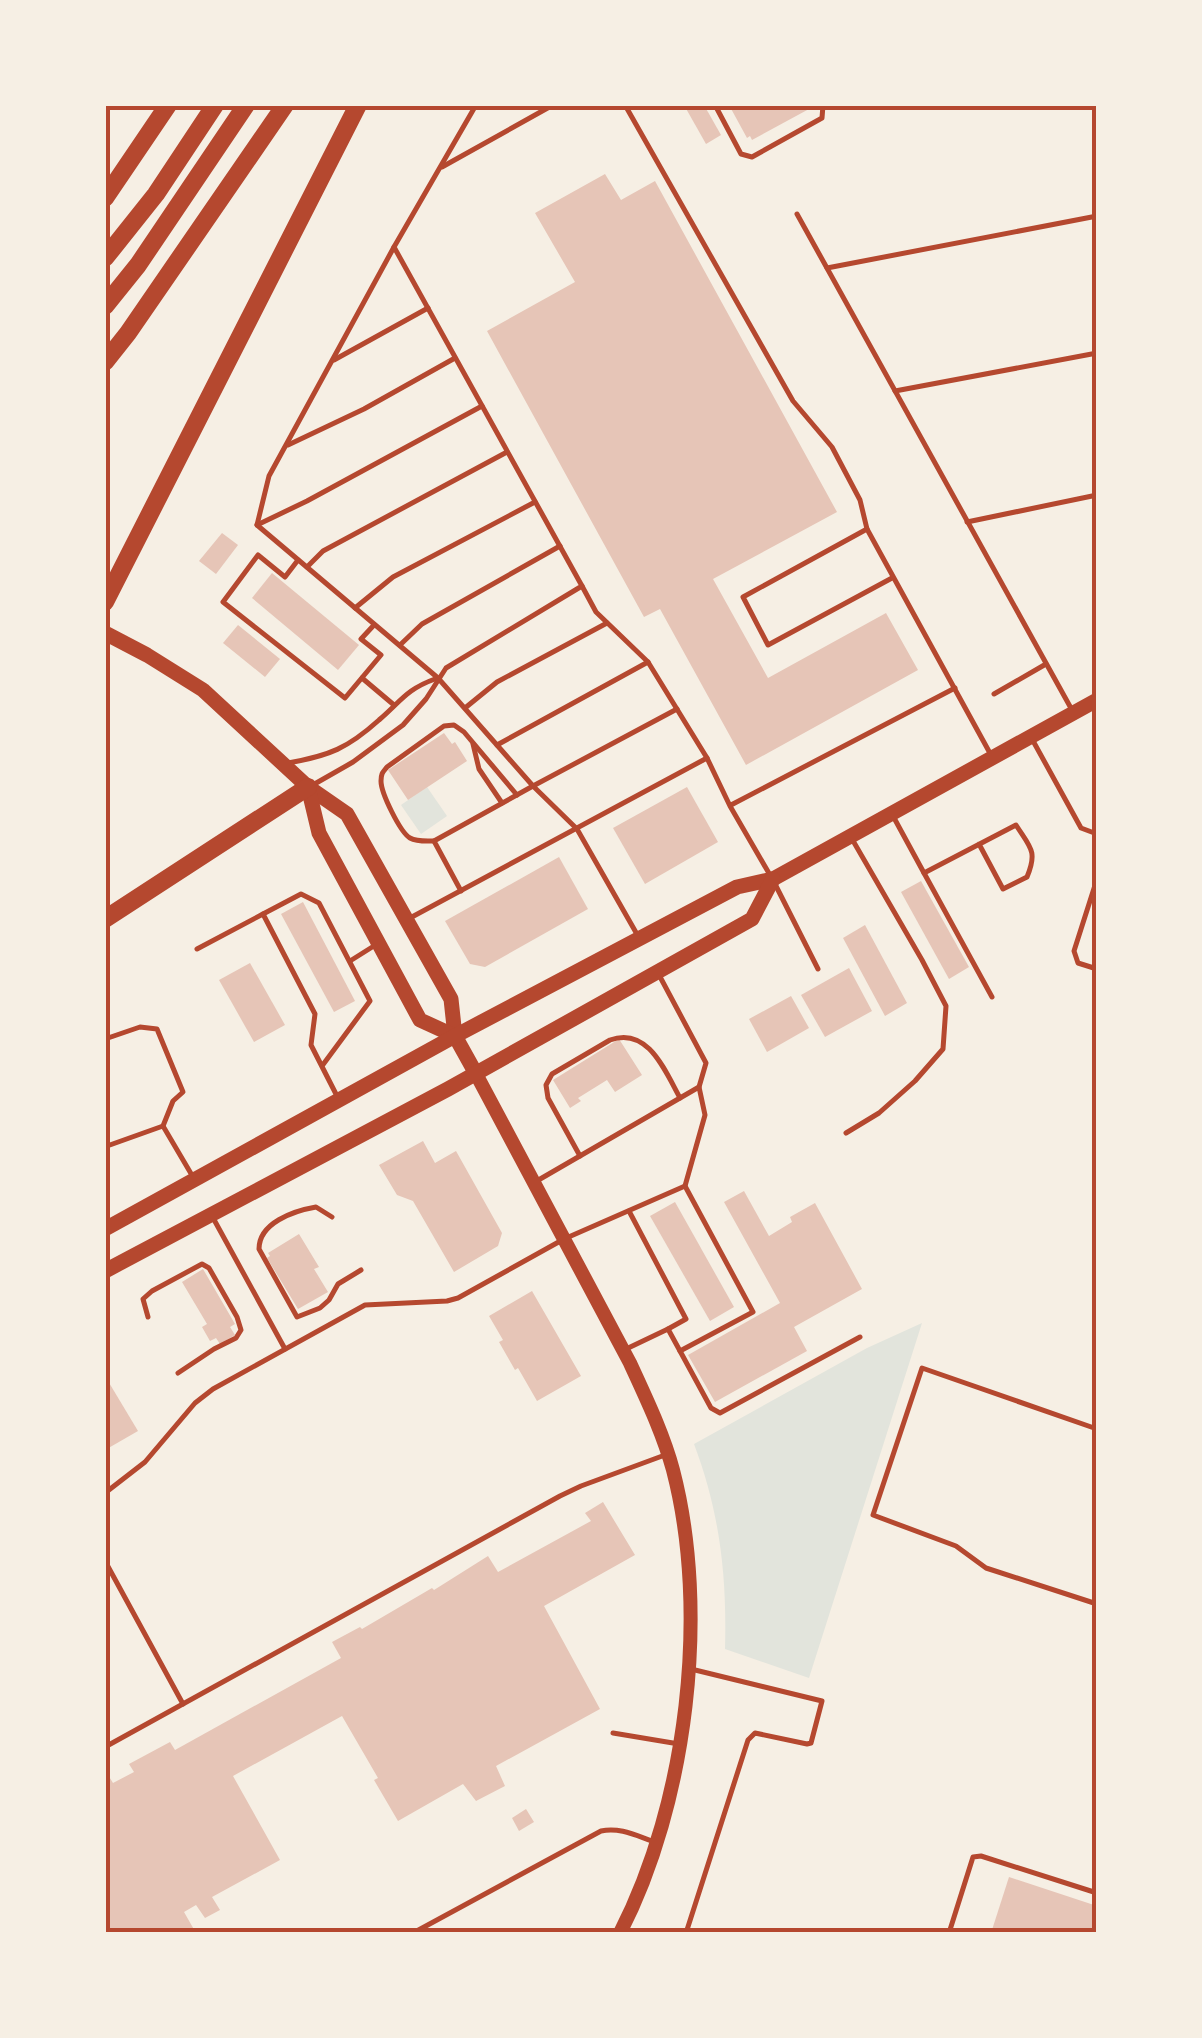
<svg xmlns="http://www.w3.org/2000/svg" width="1202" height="2038" viewBox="0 0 1202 2038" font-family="'DM Sans',sans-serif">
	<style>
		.green { fill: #e2e4dc }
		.building { fill: #e6c5b7 }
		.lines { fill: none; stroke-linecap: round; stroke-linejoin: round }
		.service { stroke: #b5482f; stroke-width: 5 }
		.secondary { stroke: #b5482f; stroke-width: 14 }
		.primary { stroke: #b5482f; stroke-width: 15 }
		.motorway { stroke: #b5482f; stroke-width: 18 }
		.neatline { fill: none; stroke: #b5482f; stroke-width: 4 }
	</style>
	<rect width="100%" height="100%" fill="#f6efe4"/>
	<!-- green -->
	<g class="green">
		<polygon points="427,787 447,816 421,834 401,805"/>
		<path d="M 922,1323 L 809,1678 L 725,1649 C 727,1576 720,1513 694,1444 L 867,1348 Z"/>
	</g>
	<!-- building -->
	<g class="building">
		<polygon points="684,105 704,105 721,135 706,144"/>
		<polygon points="729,105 807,105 809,109 752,140 750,136 747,138"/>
		<polygon points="605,174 621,200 655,181 837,512 713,579 768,678 886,613 918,670 746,765 660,609 644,617 487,331 575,282 535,213"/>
		<polygon points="222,533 238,545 216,574 199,561"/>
		<polygon points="272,573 359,645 338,670 252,598"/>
		<polygon points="238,625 280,659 265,677 223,643"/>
		<polygon points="444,733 452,744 455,742 467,761 408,800 388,770"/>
		<polygon points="687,787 718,842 645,884 613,828"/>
		<polygon points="559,857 588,909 485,967 470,964 445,921"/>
		<polygon points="921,881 969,967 949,979 901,892"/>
		<polygon points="303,902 355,1001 334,1012 281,914"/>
		<polygon points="865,925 907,1003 885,1016 843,938"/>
		<polygon points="250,963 285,1025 254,1042 219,980"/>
		<polygon points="849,968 872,1011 825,1037 801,995"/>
		<polygon points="791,996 809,1028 767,1052 749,1019"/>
		<polygon points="619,1039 642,1075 615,1092 607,1080 578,1098 581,1101 570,1108 553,1080"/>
		<polygon points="423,1141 435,1163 456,1151 502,1233 498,1246 454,1272 413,1201 397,1195 379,1165"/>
		<polygon points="744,1191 769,1236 792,1222 790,1217 815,1203 862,1289 794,1327 807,1351 715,1402 688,1355 780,1303 724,1202"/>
		<polygon points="675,1202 734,1307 710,1321 650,1216"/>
		<polygon points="299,1234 319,1267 314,1269 328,1292 298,1309 267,1258 270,1256 268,1253"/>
		<polygon points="203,1269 235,1324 230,1327 235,1335 220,1344 216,1338 210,1341 202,1327 207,1324 182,1282"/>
		<polygon points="532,1291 581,1376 537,1401 518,1368 515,1370 499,1342 503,1340 489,1316"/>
		<polygon points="105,1376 138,1431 105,1450"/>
		<polygon points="603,1502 635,1555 544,1606 600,1709 496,1766 505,1786 476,1801 463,1784 398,1821 374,1780 378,1778 342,1716 233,1776 280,1860 212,1897 220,1910 205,1918 196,1905 184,1912 196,1933 105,1933 105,1770 113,1783 134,1772 129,1764 170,1742 175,1750 341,1658 332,1642 360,1627 362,1629 432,1588 434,1590 488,1556 498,1572 591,1521 585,1513"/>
		<polygon points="526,1809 534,1822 519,1831 512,1818"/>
		<polygon points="1009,1877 1097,1906 1097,1933 991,1933"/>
	</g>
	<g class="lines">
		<!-- service -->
		<g class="service">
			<polyline points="625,105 793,401 832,447 860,500 867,529"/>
			<polyline points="715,105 741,154 752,157 822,118 823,105"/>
			<polyline points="442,167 553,105"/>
			<polyline points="797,214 1072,710"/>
			<polyline points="394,247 269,476 257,525 438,678 533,786 434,841 461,891"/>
			<polyline points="827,268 1097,216"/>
			<polyline points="334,360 428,308"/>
			<polyline points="895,391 1097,353"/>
			<polyline points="288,445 364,409 455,358"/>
			<polyline points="967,522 1097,495"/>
			<polyline points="257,525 307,501 482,406"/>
			<polyline points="298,560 285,577 258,555 223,602 345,698 381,655 361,639 374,625"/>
			<polyline points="307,567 323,551 507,452"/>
			<polyline points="892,578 768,645 743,597 867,529 991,755"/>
			<polyline points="582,586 596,612 648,662 707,758 730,806 770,875"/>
			<polyline points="355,608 393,577 535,502"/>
			<polyline points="400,645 422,624 560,546"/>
			<polyline points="362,678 394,705"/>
			<polyline points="994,694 1046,664"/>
			<polyline points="465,708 497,682 607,623"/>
			<polyline points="1032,739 1081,828 1097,834"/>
			<polyline points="473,744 479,769 502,803"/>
			<polyline points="497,745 648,662"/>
			<path d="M 288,763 C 329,756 348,748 379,720 C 401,701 407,689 435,679"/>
			<polyline points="311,786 353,762 403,725 426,699 446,668 582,586 394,247 476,105"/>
			<polyline points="731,805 955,688"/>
			<path d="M 893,816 L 924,873 L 1016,825 C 1030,847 1038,851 1027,877 L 1003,889 L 979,844"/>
			<path d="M 434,841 C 427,841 417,842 410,838 C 400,832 381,793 381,781 C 381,773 383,772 387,767 L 444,726 L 454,725 L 464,732 L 517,795"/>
			<polyline points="924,873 992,997"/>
			<polyline points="1097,879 1074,951 1078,963 1097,969"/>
			<polyline points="775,884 818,969"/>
			<polyline points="410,918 707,758"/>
			<polyline points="638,936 577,829 533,786 677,709"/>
			<polyline points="197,949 263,914"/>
			<polyline points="350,961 377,944"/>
			<polyline points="658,973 706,1063 699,1087"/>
			<polyline points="105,1039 140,1027 157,1029 183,1092 173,1101 163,1126"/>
			<polyline points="322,1066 370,1001 319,903 301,894 263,914 315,1014 311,1045 338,1098"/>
			<polyline points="846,1133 879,1113 915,1081 943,1049 946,1006 922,960 852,839"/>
			<polyline points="107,1146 163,1126 193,1177"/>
			<path d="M 580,1156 L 548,1098 L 546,1085 L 552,1074 L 610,1040 C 648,1026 665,1071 680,1098"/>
			<polyline points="535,1182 699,1087 705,1115 685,1186"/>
			<polyline points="629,1211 686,1319 668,1329"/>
			<polyline points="212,1216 285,1349"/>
			<path d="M 332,1217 L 316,1207 C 293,1211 259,1223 259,1249 L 297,1317 L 320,1308 L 329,1300 L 338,1284 L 361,1270"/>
			<polyline points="148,1317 143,1299 152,1291 202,1264 209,1268 237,1317 241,1330 236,1338 214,1349 178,1373"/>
			<polyline points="680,1351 711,1408 720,1413 860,1337"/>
			<polyline points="1097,1429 922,1368 873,1515 956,1546 986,1568 1097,1604"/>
			<polyline points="105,1493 145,1462 195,1403 213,1389 365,1305 447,1301 458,1298 564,1239 685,1186 753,1312 680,1351 668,1329 624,1350"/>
			<polyline points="105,1561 183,1704"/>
			<polyline points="613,1733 679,1744"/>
			<polyline points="105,1747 560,1496 581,1486 665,1455"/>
			<path d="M 413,1933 L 601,1831 C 619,1827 635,1835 652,1841"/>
			<polyline points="686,1933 748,1740 755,1733 807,1744 811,1743 822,1701 691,1669"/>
			<polyline points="949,1933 973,1857 981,1856 1097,1893"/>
		</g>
		<!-- secondary -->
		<path class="secondary" d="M 475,1072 L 630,1363 C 646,1398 663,1433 673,1470 C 710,1612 687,1803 620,1933"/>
		<!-- primary -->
		<g class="primary">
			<polyline points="105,633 147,655 203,690 308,787 347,814 451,999 455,1036"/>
			<polyline points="308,787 319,833 420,1020 455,1036 475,1072"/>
			<polyline points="105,1229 455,1036 737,887 773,879 1097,700"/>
			<polyline points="105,1271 448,1089 752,919 773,879"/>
		</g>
		<!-- motorway -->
		<g class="motorway">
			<polyline points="105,198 168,105"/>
			<polyline points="105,258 156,194 215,105"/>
			<polyline points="105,306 138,265 246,105"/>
			<polyline points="105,362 128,333 285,105"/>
			<polyline points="105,602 358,105"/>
			<polyline points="105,919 308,787"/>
		</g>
	</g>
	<!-- border -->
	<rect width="1202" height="2038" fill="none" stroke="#f6efe4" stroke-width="215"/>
	<rect x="108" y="108" width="986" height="1822" class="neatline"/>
</svg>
